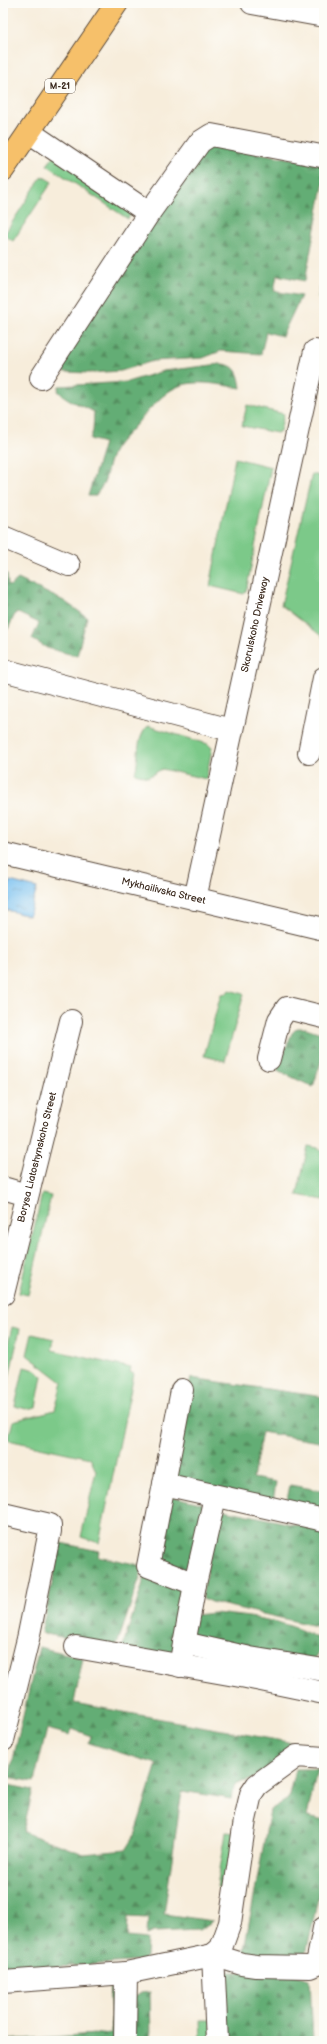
<svg xmlns="http://www.w3.org/2000/svg" width="327" height="2044" viewBox="0 0 327 2044" font-family="'Balsamiq Sans',sans-serif">
	<style>
		.grass { fill: #7bc989; stroke: #5b7a54 }
		.forest { fill: url(#forest-firs); stroke: #506c4a }
		.water { fill: url(#water-ripples); stroke: #5a7587 }
		.lines { fill: none; stroke-linecap: round; stroke-linejoin: round }
		.minor-casing { stroke: #57473a; stroke-width: 24 }
		.highway-casing { stroke: #57473a; stroke-width: 24 }
		.minor { stroke: #fff; stroke-width: 22 }
		.highway { stroke: #f6c06b; stroke-width: 22 }
		.labels { text-anchor: middle; dominant-baseline: central; stroke-width: 3.5; stroke-linejoin: round; paint-order: stroke }
		.shield { fill: #fdfcf7; stroke: #75695f; stroke-width: 1 }
		.shield-label { font-size: 9px; font-weight: bold; fill: #3b2a1e }
		.street-label { font-size: 10px; fill: #3b2a1e; stroke: #fdfcf7 }
	</style>
	<defs>
		<pattern id="forest-firs" width="22" height="20" patternUnits="userSpaceOnUse"><rect width="22" height="20" fill="#64ad75"/><path d="M5 1l3.5 6h-7zM16 11l3.5 6h-7z" fill="#548d5f"/></pattern>
		<pattern id="water-ripples" width="26" height="14" patternUnits="userSpaceOnUse"><rect width="26" height="14" fill="#78c0f0"/><path d="M2 4q2-2 4 0t4 0M15 11q2-2 4 0t4 0" fill="none" stroke="#649cc2"/></pattern>
	</defs>
	<rect width="100%" height="100%" fill="#fdfcf7"/>
	<filter id="ink" filterUnits="userSpaceOnUse"><feTurbulence type="fractalNoise" baseFrequency=".025" numOctaves="2"/><feDisplacementMap in="SourceGraphic" scale="8" xChannelSelector="R" yChannelSelector="G"/><feConvolveMatrix kernelMatrix="1 2 1 2 8 2 1 2 1" color-interpolation-filters="sRGB"/></filter>
	<filter id="wash" filterUnits="userSpaceOnUse"><feTurbulence type="fractalNoise" baseFrequency=".012" numOctaves="4" result="noise"/><feDisplacementMap in="SourceGraphic" scale="16" xChannelSelector="R" yChannelSelector="G"/><feGaussianBlur stdDeviation="0.9" result="paint"/><feColorMatrix in="noise" values="0 0 0 0 0 0 0 0 0 0 0 0 0 0 0 0 0 1.4 0 .05"/><feComposite in="paint" operator="in"/></filter>
	<g filter="url(#wash)">
		<rect width="100%" height="100%" fill="#f7eddb"/>
		<!-- grass -->
		<g class="grass">
			<polygon points="55,155 131,213 128,219 47,165"/>
			<polygon points="42,176 52,182 13,241 4,235"/>
			<polygon points="324,268 324,299 318,298"/>
			<polygon points="247,405 284,414 280,431 277,433 242,426"/>
			<polygon points="235,458 271,467 246,592 244,594 210,586"/>
			<polygon points="312,474 324,477 324,638 281,605"/>
			<path d="M 148,726 L 208,744 L 212,748 L 206,779 L 162,769 L 148,777 L 135,773 C 140,756 135,739 148,726 Z"/>
			<polygon points="229,990 244,994 225,1061 204,1056 221,994 227,993"/>
			<polygon points="308,1146 318,1148 324,1153 324,1200 297,1195"/>
			<polygon points="42,1194 51,1196 28,1295 19,1293"/>
			<polygon points="12,1327 20,1329 3,1403 3,1364"/>
			<polygon points="32,1334 54,1339 52,1350 131,1368 130,1372 134,1374 99,1543 81,1537 96,1471 90,1458 8,1440 13,1421 55,1410 62,1382 27,1355"/>
			<polygon points="24,1367 36,1370 42,1376 36,1407 26,1409 15,1406"/>
			<polygon points="226,1832 238,1833 228,1888 217,1887"/>
			<polygon points="200,2020 211,2020 212,2041 201,2041"/>
		</g>
		<!-- forest -->
		<g class="forest">
			<polygon points="203,144 324,164 324,181 305,281 277,275 274,291 301,296 282,336 266,332 261,354 221,351 203,358 153,361 121,371 89,373 64,372 54,368"/>
			<path d="M 220,364 C 236,364 239,373 241,388 C 178,377 174,381 133,428 C 125,437 115,445 111,457 C 105,474 108,481 95,496 L 88,496 L 104,443 L 90,439 L 93,431 L 94,412 C 82,405 67,401 58,391 L 59,386 L 127,382 L 163,371 Z"/>
			<polygon points="3,572 7,574 8,584 10,586 18,579 64,601 87,617 77,656 47,648 32,639 39,623 16,612 8,629 3,631"/>
			<polygon points="297,1028 306,1028 324,1034 324,1052 313,1087 277,1070 292,1033"/>
			<polygon points="191,1378 324,1397 324,1443 262,1432 253,1478 276,1482 273,1502 175,1477 169,1472"/>
			<polygon points="290,1485 324,1491 324,1512 286,1505"/>
			<polygon points="167,1495 204,1504 195,1578 154,1561"/>
			<polygon points="225,1510 324,1531 324,1628 211,1602 202,1598 217,1511"/>
			<polygon points="61,1543 99,1551 98,1556 139,1565 142,1571 116,1648 41,1633"/>
			<polygon points="146,1573 187,1584 176,1659 122,1649"/>
			<path d="M 214,1613 C 251,1617 293,1620 324,1643 L 324,1648 L 311,1661 L 189,1637 L 195,1615 Z"/>
			<polygon points="39,1647 83,1658 74,1703 299,1744 297,1750 251,1780 237,1783 234,1786 232,1799 182,1791 164,1914 213,1921 199,1930 154,1932 147,1935 148,1918 128,1917 127,1937 147,1939 146,1957 142,1961 3,1971 3,1825 8,1785 33,1790 23,1832 84,1854 126,1850 133,1839 157,1764 89,1743 91,1736 72,1729 70,1735 47,1729 34,1782 9,1777"/>
			<polygon points="295,1769 317,1769 307,1817 324,1821 324,1870 304,1964 251,1959 244,1950 270,1810 288,1799"/>
			<polygon points="282,1971 310,1979 313,2041 224,2041 223,1979 228,1972"/>
			<polygon points="109,1983 119,1984 119,2041 3,2041 3,2040 112,2033"/>
			<polygon points="150,1992 151,2041 133,2041 134,1998 141,1993"/>
		</g>
		<!-- water -->
		<polygon class="water" points="10,881 37,888 29,916 3,909"/>
	</g>
	<g filter="url(#ink)">
		<g class="lines">
			<defs>
				<g id="minor">
					<polyline points="252,3 324,16"/>
					<polyline points="29,132 149,213 200,142 211,135 321,156"/>
					<polyline points="41,378 149,213"/>
					<polyline points="3,537 69,565"/>
					<polyline points="3,670 231,730"/>
					<polyline points="309,753 324,678"/>
					<path id="s1" d="M 3,853 L 324,929"/>
					<path id="s2" d="M 195,899 L 315,351 L 324,353"/>
					<polyline points="269,1059 279,1020 287,1008 324,1017"/>
					<polyline points="3,1188 27,1195"/>
					<path id="s3" d="M 3,1294 L 71,1021"/>
					<polyline points="182,1390 164,1484 324,1520"/>
					<polyline points="164,1484 148,1566 195,1584 180,1666"/>
					<polyline points="3,1514 50,1525 50,1531 28,1639 3,1740"/>
					<polyline points="195,1584 215,1497"/>
					<polyline points="184,1643 250,1658 324,1670"/>
					<polyline points="76,1647 246,1677 324,1693"/>
					<polyline points="3,1982 126,1973"/>
					<polyline points="125,2041 126,1973 213,1955 242,1964 256,1966 310,1967 317,1964 324,1928"/>
					<polyline points="217,2041 213,1955 221,1948 230,1923 245,1820 251,1794 257,1785 297,1756 324,1758"/>
				</g>
				<polyline id="highway" points="3,170 117,3"/>
			</defs>
			<!-- minor casing -->
			<use href="#minor" class="minor-casing"/>
			<!-- highway casing -->
			<use href="#highway" class="highway-casing"/>
			<!-- minor -->
			<use href="#minor" class="minor"/>
			<!-- highway -->
			<use href="#highway" class="highway"/>
		</g>
	</g>
	<g class="labels">
		<!-- shield labels -->
		<rect class="shield" x="45" y="79" width="30" height="14" rx="3"/>
		<g class="shield-label">
			<text x="60" y="86">М-21</text>
		</g>
		<!-- street labels -->
		<g class="street-label">
			<text stroke="none"><textPath href="#s2" startOffset="281">Skorulskoho Driveway</textPath></text>
			<text stroke="none"><textPath href="#s1" startOffset="165">Mykhailivska Street</textPath></text>
			<text stroke="none"><textPath href="#s3" startOffset="141">Borysa Liatoshynskoho Street</textPath></text>
		</g>
	</g>
	<!-- margin -->
	<rect width="327" height="2044" fill="none" stroke="#fdfcf7" stroke-width="16"/>
</svg>
